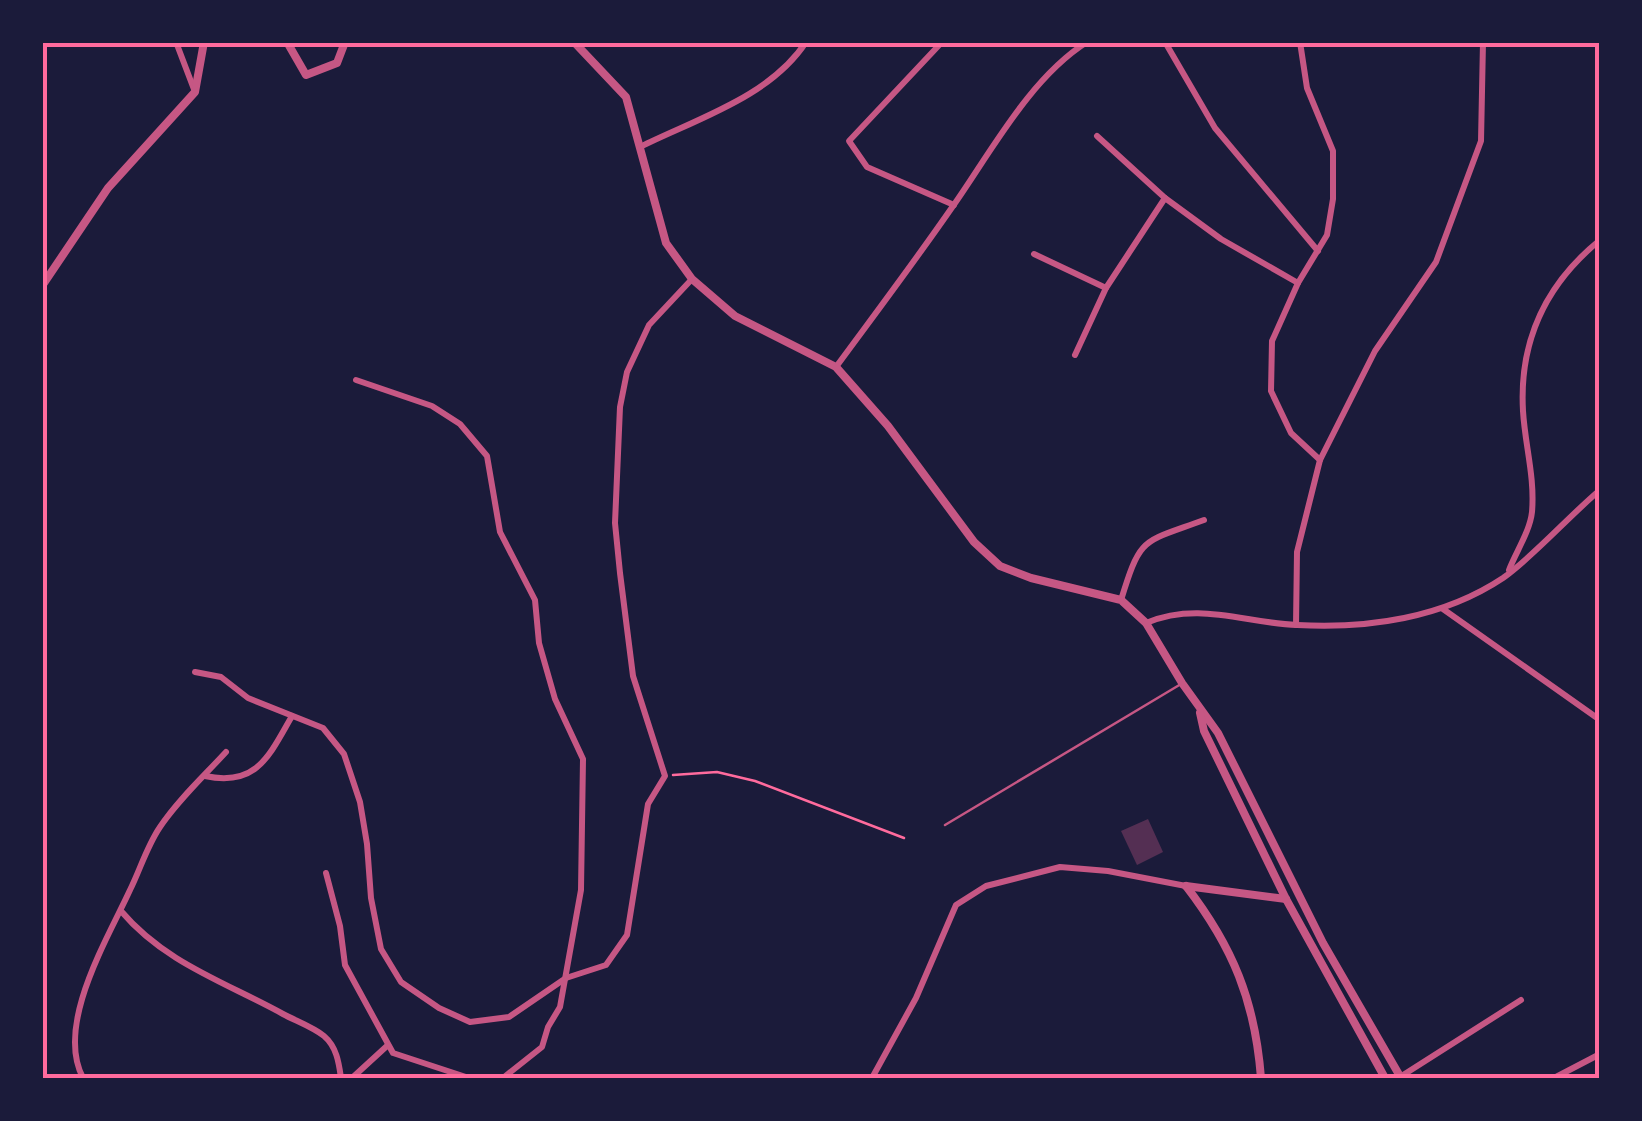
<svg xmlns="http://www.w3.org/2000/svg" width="1642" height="1121" viewBox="0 0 1642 1121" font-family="Signika,sans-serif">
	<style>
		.building { fill: #542f53 }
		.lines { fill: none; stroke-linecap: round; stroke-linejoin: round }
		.path { stroke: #ff6b9d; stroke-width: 2.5 }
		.service { stroke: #c65784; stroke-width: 2.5 }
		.minor { stroke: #c65784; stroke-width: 6 }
		.tertiary { stroke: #c65784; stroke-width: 8 }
		.neatline { fill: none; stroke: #ff6b9d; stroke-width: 4 }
	</style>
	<rect width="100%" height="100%" fill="#1b1b3a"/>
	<!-- building -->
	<polygon class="building" points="1148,819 1163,852 1137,865 1121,831"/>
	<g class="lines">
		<!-- path -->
		<polyline class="path" points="673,775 717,772 755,781 904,838"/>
		<!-- service -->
		<polyline class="service" points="945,825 1181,684"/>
		<!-- minor -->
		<g class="minor">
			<polyline points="176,42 195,92"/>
			<polyline points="942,42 849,141 867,167 954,205"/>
			<polyline points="1165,42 1215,128 1318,251"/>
			<polyline points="1300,42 1307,88 1333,151 1333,199 1327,235 1298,283 1272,341 1271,391 1291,433 1320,460"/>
			<polyline points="1097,136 1165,198 1221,239 1298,283"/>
			<path d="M 640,147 C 696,119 770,97 806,42"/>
			<polyline points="1034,254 1106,288"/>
			<polyline points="1075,355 1106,288 1165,198"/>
			<path d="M 836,367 C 875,314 915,261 953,206 C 991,152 1030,78 1087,42"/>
			<polyline points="356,380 432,406 460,424 487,456 500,532 535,600 539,643 555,699 583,759 581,890 560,1007 548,1027 542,1047 503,1078"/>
			<path d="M 1509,570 C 1516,552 1530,531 1532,512 C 1535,477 1525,445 1523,411 C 1519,341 1546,284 1600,240"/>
			<path d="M 1121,600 C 1141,535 1142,543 1204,520"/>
			<polyline points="1443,609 1600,720"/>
			<path d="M 1146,623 C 1199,601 1244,623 1297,625 C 1368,629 1443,618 1503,578 C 1533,557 1570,515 1600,490"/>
			<polyline points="1296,625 1297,552 1320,460 1375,351 1436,262 1481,141 1483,42"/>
			<polyline points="195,672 221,677 248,698 323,728 344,754 360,802 367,844 371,898 381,949 401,982 439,1008 470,1022 509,1017 566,978 606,965 627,935 648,804 665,776 633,676 620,573 615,523 620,407 627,372 649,325 692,279"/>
			<path d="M 205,776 C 257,787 269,756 292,716"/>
			<polyline points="326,873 340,926 345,965 393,1053 469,1078"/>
			<path d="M 121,911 C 165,963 225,982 283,1014 C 296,1021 313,1027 324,1036 C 337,1047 339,1064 341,1078"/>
			<polyline points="1400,1077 1521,1000"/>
			<path d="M 83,1078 C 55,1025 107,940 130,890 C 140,870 147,846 160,827 C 178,800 204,776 226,752"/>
			<polyline points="352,1078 388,1045"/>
			<polyline points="872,1078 916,998 956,905 986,886 1060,867 1108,871 1186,886"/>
			<polyline points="1554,1078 1600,1054"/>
		</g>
		<!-- tertiary -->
		<g class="tertiary">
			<polyline points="287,42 306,75 337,63 345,42"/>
			<polyline points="574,42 626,97 666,243 692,279 735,316 836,367 888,426 974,542 1000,566 1031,578 1121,600 1146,623 1182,683 1218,733 1323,943 1401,1078"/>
			<polyline points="42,286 108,188 195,92 204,42"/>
			<polyline points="1200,713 1204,731 1286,899 1385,1078"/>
			<path d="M 1186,886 C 1233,947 1255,1001 1261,1078"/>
			<polyline points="1186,886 1286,899"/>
		</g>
	</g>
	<!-- border -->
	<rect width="1642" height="1121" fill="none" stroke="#1b1b3a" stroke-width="90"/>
	<rect x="45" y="45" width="1552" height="1031" class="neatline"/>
</svg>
